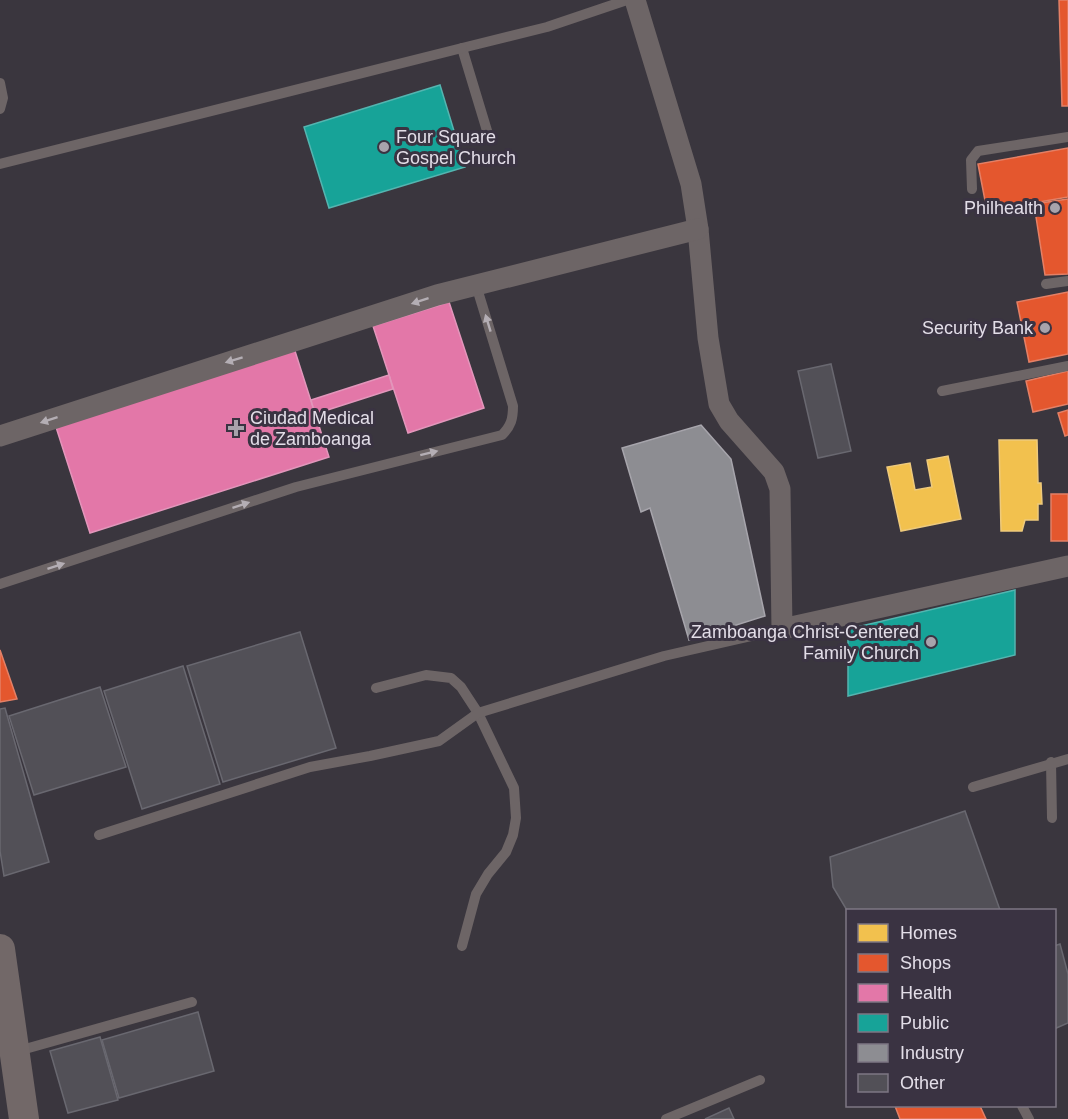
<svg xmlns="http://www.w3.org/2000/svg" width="1068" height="1119" viewBox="0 0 1068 1119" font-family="Arial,sans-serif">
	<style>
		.homes { fill: #f2c14e; stroke: #eeca7c; stroke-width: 1.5 }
		.shops { fill: #e4572e; stroke: #e48066; stroke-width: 1.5 }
		.health { fill: #e377a8; stroke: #e396bb; stroke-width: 1.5 }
		.public { fill: #17a398; stroke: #54b5b0; stroke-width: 1.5 }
		.industry { fill: #8d8d92; stroke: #a7a5ac; stroke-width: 1.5 }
		.building { fill: #525057; stroke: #696870; stroke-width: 1.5 }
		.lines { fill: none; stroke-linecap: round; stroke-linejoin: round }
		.lane { stroke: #6d6566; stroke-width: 10 }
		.street { stroke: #6d6566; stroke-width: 21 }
		.secondary { stroke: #726868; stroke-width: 30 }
		.oneway { fill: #b4aeb4 }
		.poi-dot { fill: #a8a3ac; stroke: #3a3342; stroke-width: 2 }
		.labels { text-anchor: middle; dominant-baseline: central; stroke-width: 6; stroke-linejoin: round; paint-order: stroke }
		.poi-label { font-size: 18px; fill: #e3dee8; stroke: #3a3342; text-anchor: end }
	</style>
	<rect width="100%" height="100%" fill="#3a363e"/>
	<!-- homes -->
	<g class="homes">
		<polygon points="999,440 1037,440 1038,483 1041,483 1042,504 1038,504 1038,520 1025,520 1022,531 1001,531"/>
		<polygon points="948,456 961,519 901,531 887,467 910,463 915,490 932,487 927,460"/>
	</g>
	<!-- shops -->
	<g class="shops">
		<polygon points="1059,0 1068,0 1068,106 1062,106"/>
		<polygon points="1068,148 1068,197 987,211 978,164"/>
		<polygon points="1068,199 1068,274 1045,275 1034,204"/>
		<polygon points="1068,292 1068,354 1029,362 1017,302"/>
		<polygon points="1068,371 1068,404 1033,412 1026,381"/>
		<polygon points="1068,410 1068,435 1065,436 1058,413"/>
		<rect x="1051" y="494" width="17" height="47"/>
		<polygon points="0,650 17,699 0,702"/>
		<polygon points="895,1106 980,1106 986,1119 900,1119"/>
	</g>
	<!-- health -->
	<g class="health">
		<polygon points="449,302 484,408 408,433 373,326"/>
		<polygon points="294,348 329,457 90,533 55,424"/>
		<polygon points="389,375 393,389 315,414 311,400"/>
	</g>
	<!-- public -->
	<g class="public">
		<polygon points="440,85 465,167 329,208 304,127"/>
		<polygon points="1015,590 1015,655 848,696 848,629"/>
	</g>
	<!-- industry -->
	<polygon class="industry" points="701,425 731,459 765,616 689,640 650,508 641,512 622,448"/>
	<!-- building -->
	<g class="building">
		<polygon points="831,364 851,451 818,458 798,371"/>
		<polygon points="300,632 336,748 223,782 187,666"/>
		<polygon points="183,666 220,784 142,809 104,691"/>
		<polygon points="100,687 126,767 34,795 9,716"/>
		<polygon points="5,708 49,862 4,876 0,851 0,709"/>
		<polygon points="965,811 1000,910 848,910 848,912 833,887 830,857"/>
		<polygon points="1060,944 1068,974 1068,1023 1054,1029 1054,946"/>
		<polygon points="198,1012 214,1071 119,1098 102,1040"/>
		<polygon points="100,1037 118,1100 68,1113 50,1051"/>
		<polygon points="729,1108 734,1119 705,1119"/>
	</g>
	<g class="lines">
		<!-- lane -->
		<g class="lane">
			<polyline points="0,83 3,98 0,109"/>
			<polyline points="488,134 462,48 547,27 627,0"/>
			<polyline points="0,164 462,48"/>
			<polyline points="972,189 971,160 978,151 1068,137"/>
			<polyline points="1046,284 1068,281"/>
			<polyline points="942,391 1068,366"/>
			<path d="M 0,584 L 296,487 L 502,435 C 511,426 513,419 513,406 L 476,285"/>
			<polyline points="376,688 426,675 451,678 461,687 478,713 514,788 516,818 513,835 506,852 488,874 476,894 462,946"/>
			<polyline points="1051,762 1052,818"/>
			<polyline points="973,787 1068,759"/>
			<polyline points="99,835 310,767 370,756 439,741 478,713 664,656 782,629"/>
			<polyline points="18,1051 192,1002"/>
			<polyline points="1022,1106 1029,1119"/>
			<polyline points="666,1119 760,1080"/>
		</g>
		<!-- street -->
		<g class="street">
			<polyline points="635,0 691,184 698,229 708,338 719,404 729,421 774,472 780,489 782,629 1068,566"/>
			<polyline points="0,436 437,295 698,229"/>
		</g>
		<!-- secondary -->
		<polyline class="secondary" points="0,949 24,1119"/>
	</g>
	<!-- one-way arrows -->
	<defs><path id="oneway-solid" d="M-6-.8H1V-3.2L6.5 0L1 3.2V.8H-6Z" transform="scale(1.5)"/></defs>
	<g class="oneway">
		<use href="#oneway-solid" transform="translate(420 301) rotate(162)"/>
		<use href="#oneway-solid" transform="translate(488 323) rotate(-107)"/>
		<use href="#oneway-solid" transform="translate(234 360) rotate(163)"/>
		<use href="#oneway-solid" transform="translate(49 420) rotate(162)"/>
		<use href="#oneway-solid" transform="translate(429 453) rotate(-14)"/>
		<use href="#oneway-solid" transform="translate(241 505) rotate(-18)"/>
		<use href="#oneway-solid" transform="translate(56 566) rotate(-18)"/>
	</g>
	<!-- markers -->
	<g class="poi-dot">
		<circle cx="384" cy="147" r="6"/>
		<circle cx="1055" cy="208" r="6"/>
		<circle cx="1045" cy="328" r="6"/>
		<path d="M233 419h6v6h6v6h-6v6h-6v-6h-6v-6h6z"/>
		<circle cx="931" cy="642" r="6"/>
	</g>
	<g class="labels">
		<!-- poi labels -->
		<g class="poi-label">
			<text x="396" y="137" text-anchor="start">Four Square<tspan x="396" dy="21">Gospel Church</tspan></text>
			<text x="1043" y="208">Philhealth</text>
			<text x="1033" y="328">Security Bank</text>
			<text x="250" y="418" text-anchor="start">Ciudad Medical<tspan x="250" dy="21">de Zamboanga</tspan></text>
			<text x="919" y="632">Zamboanga Christ-Centered<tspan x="919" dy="21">Family Church</tspan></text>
		</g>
	</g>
	<!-- legend -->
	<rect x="846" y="909" width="210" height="198" fill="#3a3342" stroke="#7e7784" stroke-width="1.5"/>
	<rect x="858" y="924" width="30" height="18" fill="#f2c14e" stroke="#7e7784" stroke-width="1.5"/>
	<text x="900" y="939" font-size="18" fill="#e3dee8">Homes</text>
	<rect x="858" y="954" width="30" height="18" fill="#e4572e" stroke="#7e7784" stroke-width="1.5"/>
	<text x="900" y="969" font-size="18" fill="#e3dee8">Shops</text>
	<rect x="858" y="984" width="30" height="18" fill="#e377a8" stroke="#7e7784" stroke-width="1.5"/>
	<text x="900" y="999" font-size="18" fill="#e3dee8">Health</text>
	<rect x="858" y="1014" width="30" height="18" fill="#17a398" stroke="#7e7784" stroke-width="1.5"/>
	<text x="900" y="1029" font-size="18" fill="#e3dee8">Public</text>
	<rect x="858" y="1044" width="30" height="18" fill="#8d8d92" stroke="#7e7784" stroke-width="1.5"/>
	<text x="900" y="1059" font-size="18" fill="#e3dee8">Industry</text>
	<rect x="858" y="1074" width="30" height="18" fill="#525057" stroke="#7e7784" stroke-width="1.5"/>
	<text x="900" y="1089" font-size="18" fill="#e3dee8">Other</text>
</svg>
